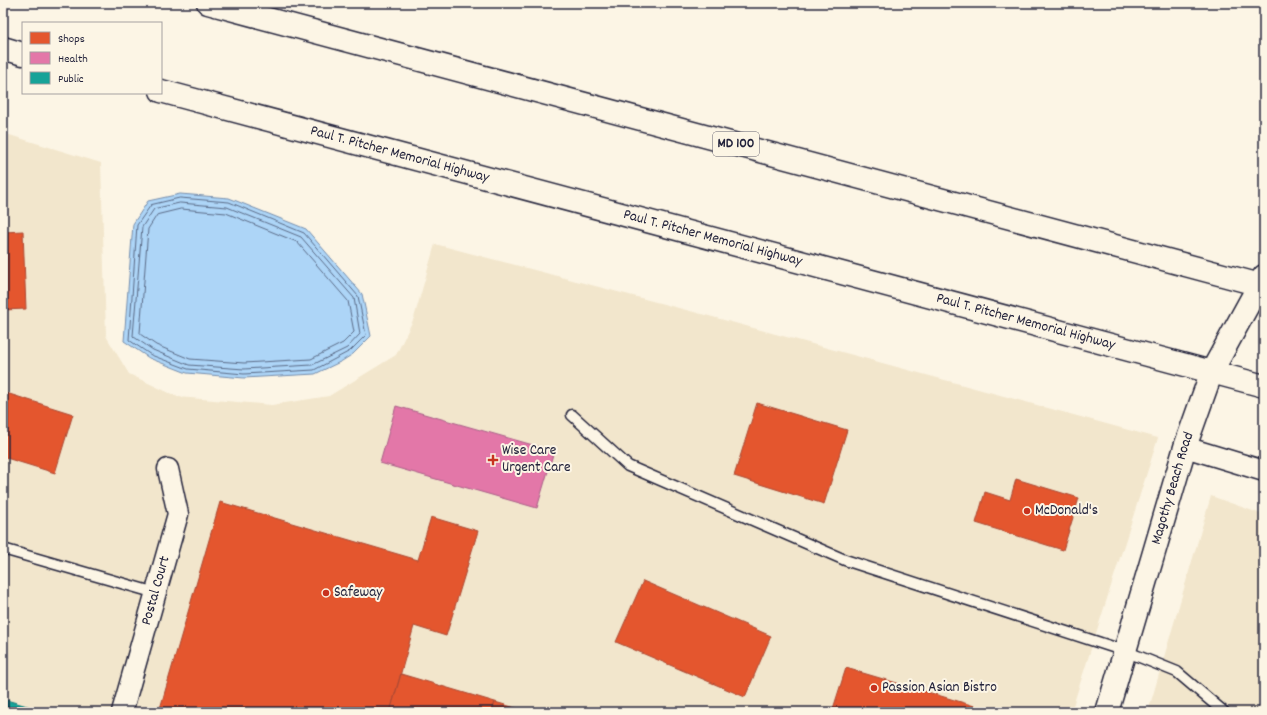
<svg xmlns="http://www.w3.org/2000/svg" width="1267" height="715" viewBox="0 0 1267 715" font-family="Dekko,sans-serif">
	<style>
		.built { fill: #f2e6cc }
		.water { fill: #add5f7; stroke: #758dac }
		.shops { fill: #e4572e; stroke: #aa4732 }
		.health { fill: #e377a8; stroke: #a95e87 }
		.public { fill: #17a398; stroke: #1a7c7c }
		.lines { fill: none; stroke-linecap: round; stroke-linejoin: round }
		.shore { stroke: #5a6a86; stroke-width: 1 }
		.service-casing { stroke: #22223b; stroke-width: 13 }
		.minor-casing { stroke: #22223b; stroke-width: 23 }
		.tertiary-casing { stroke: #22223b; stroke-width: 25 }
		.primary-casing { stroke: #22223b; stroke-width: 25 }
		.service { stroke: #fcf5e5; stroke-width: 10 }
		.minor { stroke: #fcf5e5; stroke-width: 20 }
		.tertiary { stroke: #fcf5e5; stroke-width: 22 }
		.primary { stroke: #fcf5e5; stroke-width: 22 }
		.poi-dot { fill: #c8321e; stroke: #fcf5e5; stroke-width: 1.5 }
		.labels { text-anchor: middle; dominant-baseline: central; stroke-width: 4; stroke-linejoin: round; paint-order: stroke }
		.shield { fill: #fcf5e5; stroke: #63616e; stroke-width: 1 }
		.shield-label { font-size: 14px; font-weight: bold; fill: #22223b }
		.street-label { font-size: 15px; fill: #22223b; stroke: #fcf5e5 }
		.poi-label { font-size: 15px; fill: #22223b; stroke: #fcf5e5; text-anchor: start }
	</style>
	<rect width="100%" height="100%" fill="#fcf5e5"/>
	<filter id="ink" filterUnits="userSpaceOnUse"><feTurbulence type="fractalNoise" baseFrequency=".025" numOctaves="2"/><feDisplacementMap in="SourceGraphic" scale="8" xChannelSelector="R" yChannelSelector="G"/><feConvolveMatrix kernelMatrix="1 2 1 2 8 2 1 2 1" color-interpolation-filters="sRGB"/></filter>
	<g filter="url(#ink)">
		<!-- built -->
		<g class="built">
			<polygon points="3,133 101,163 106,336 129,374 178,397 272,405 329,396 396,355 414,318 435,244 709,316 1158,438 1071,712 3,712"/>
			<polygon points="1211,496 1264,515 1264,712 1148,712"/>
		</g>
		<!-- water -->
		<polygon class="water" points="180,194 229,198 306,229 362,294 371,336 353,354 342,361 315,374 244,378 187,373 149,358 124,341 133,224 148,201"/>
		<!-- shops -->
		<g class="shops">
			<polygon points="23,231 26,309 3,310 3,232"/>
			<polygon points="3,392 73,414 55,473 3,457"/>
			<polygon points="757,403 847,430 824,504 734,476"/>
			<polygon points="1016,479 1079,498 1063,550 976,523 985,492 1010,500"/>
			<polygon points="220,502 418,560 431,517 478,531 446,636 414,626 390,712 159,712"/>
			<polygon points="643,581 771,636 745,697 616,642"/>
			<polygon points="846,668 995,712 832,712"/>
			<polygon points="401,674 495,702 492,712 390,712"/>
			<polygon points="495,702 529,712 492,712"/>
		</g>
		<!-- health -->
		<polygon class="health" points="396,406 554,451 537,508 380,463"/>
		<!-- public -->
		<polygon class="public" points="3,699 48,712 3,712"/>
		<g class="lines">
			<!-- shore -->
			<g class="shore">
				<polygon points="180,198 229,202 304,233 358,296 366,335 350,351 314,370 244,374 188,369 151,355 129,340 137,225 151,205"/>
				<polygon points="180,203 227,207 301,237 354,298 360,334 347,348 312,365 244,369 189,365 153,350 134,337 133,336 142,227 154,209"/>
				<polygon points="181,209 226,213 297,242 348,301 354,332 343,343 311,359 244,363 190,359 156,345 140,334 140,333 148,229 157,215"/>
			</g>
			<defs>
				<g id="service">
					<polyline points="572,415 628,466 845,560 1125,651 1177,672 1224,712"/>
					<polyline points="3,549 156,593"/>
				</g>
				<g id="minor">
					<polyline points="1185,447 1264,471"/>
					<path id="s1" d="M 122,712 L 178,514 L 168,469"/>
				</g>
				<g id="tertiary">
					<path id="s2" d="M 1107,712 L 1185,447 L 1212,371 L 1264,276"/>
				</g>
				<g id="primary">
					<polyline points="208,3 1264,286"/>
					<polyline points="3,48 23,54"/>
					<path id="s3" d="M 161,91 L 1264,386"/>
				</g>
			</defs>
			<!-- service casing -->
			<use href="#service" class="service-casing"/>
			<!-- minor casing -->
			<use href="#minor" class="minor-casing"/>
			<!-- tertiary casing -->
			<use href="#tertiary" class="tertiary-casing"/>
			<!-- primary casing -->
			<use href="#primary" class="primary-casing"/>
			<!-- service -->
			<use href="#service" class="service"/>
			<!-- minor -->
			<use href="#minor" class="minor"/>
			<!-- tertiary -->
			<use href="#tertiary" class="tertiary"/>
			<!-- primary -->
			<use href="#primary" class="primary"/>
		</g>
	</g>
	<!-- markers -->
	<g class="poi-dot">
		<path d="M491 454h4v4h4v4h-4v4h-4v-4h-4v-4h4z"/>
		<circle cx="1027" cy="511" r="4"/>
		<circle cx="326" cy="593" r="4"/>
		<circle cx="874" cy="688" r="4"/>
	</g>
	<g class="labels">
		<!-- shield labels -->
		<rect class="shield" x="713" y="132" width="46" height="24" rx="3"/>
		<g class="shield-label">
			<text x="736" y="144">MD 100</text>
		</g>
		<!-- street labels -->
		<g class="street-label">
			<text stroke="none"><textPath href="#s3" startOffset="247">Paul T. Pitcher Memorial Highway</textPath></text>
			<text stroke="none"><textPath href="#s3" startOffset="571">Paul T. Pitcher Memorial Highway</textPath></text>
			<text stroke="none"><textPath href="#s3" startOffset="895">Paul T. Pitcher Memorial Highway</textPath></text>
			<text stroke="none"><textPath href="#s2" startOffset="233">Magothy Beach Road</textPath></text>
			<text stroke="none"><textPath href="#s1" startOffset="126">Postal Court</textPath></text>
		</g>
		<!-- poi labels -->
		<g class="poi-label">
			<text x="502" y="451">Wise Care<tspan x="502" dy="17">Urgent Care</tspan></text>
			<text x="1035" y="511">McDonald's</text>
			<text x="334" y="593">Safeway</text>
			<text x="882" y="688">Passion Asian Bistro</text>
		</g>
	</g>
	<!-- margin -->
	<rect width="1267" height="715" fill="none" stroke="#fcf5e5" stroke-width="16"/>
	<rect x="8" y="8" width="1251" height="699" fill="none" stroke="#22223b" stroke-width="1.5" filter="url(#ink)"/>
	<!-- legend -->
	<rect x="22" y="22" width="140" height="72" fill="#fcf5e5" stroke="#a5a1a1"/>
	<rect x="30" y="32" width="20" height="12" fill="#e4572e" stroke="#a5a1a1"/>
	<text x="58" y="42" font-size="12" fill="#22223b">Shops</text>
	<rect x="30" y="52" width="20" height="12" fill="#e377a8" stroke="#a5a1a1"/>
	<text x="58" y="62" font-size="12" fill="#22223b">Health</text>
	<rect x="30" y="72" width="20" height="12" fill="#17a398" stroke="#a5a1a1"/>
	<text x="58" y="82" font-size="12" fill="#22223b">Public</text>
</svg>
